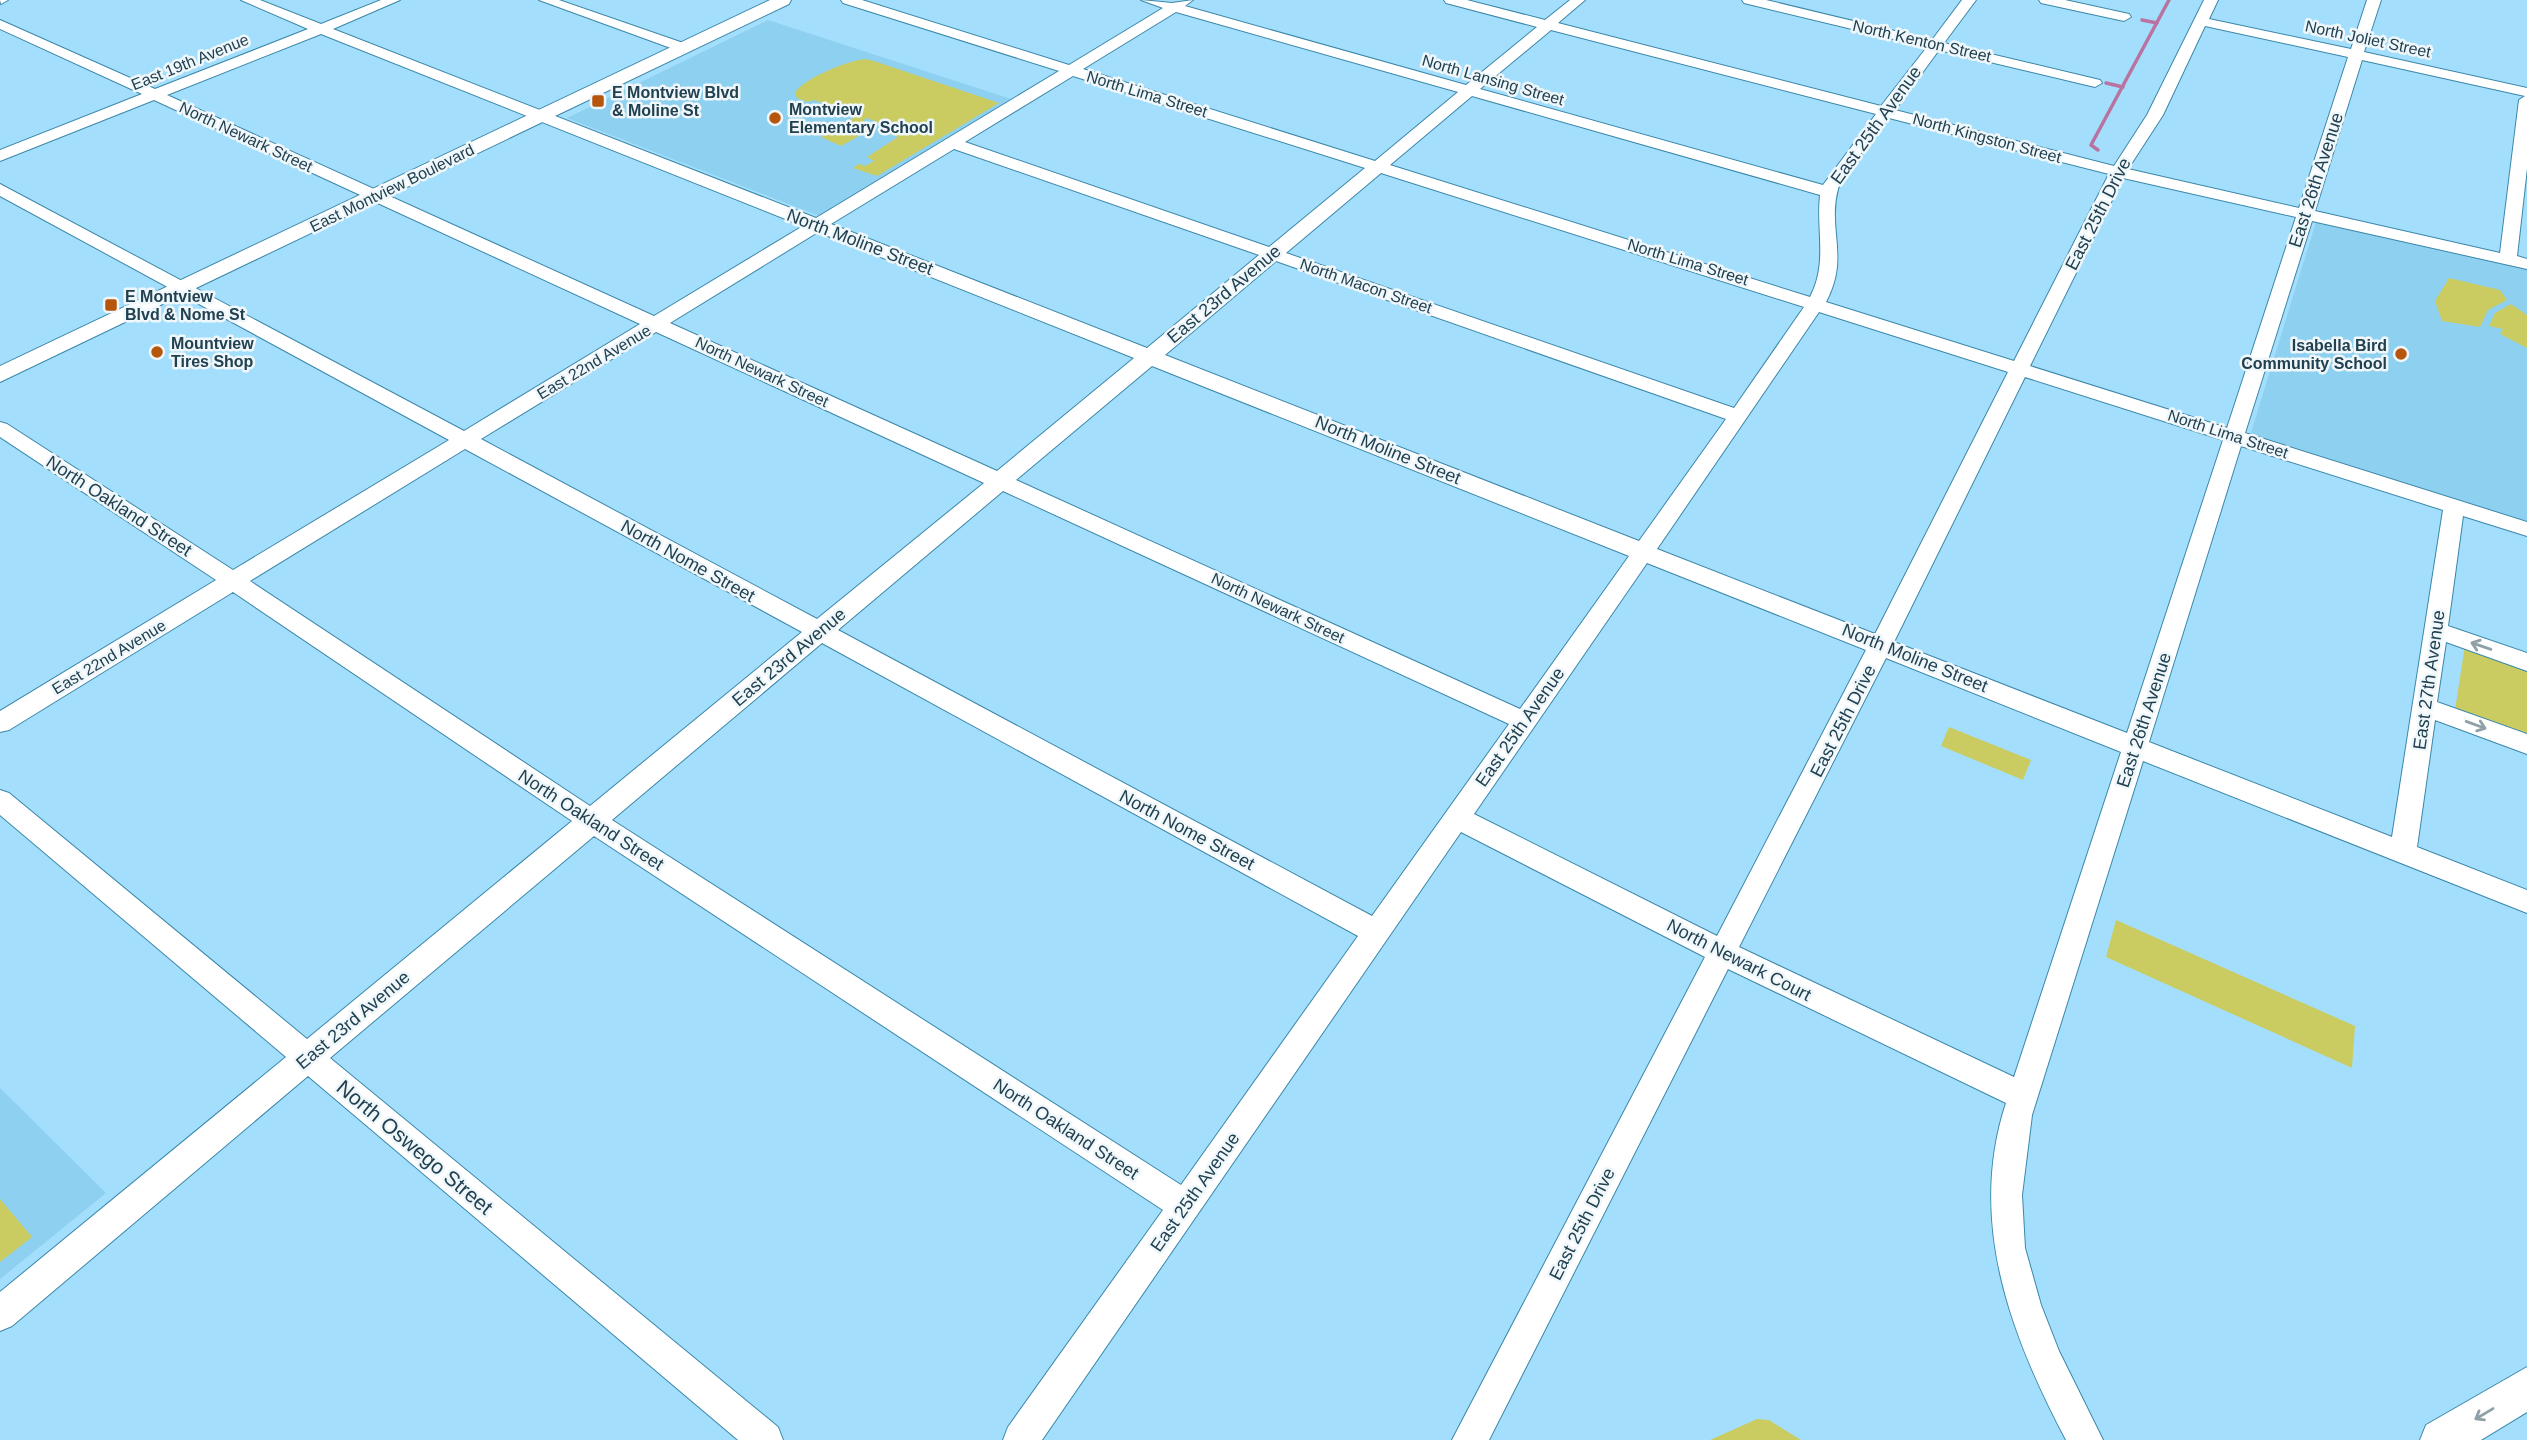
<svg xmlns="http://www.w3.org/2000/svg" width="2527" height="1440" viewBox="0 0 2527 1440" font-family="Arial,sans-serif">
	<style>
		.built { fill: #8ed0ef }
		.green { fill: #cacc62 }
		.lines { fill: none; stroke-linecap: round; stroke-linejoin: round }
		.stream { stroke: #ba73a0; stroke-width: 3.5 }
		.minor-casing { stroke: #3b87a9; stroke-width: 2 }
		.major-casing { stroke: #3b87a9; stroke-width: 2 }
		.minor { fill: #fff; fill-rule: evenodd }
		.major { fill: #fff; fill-rule: evenodd }
		.oneway { stroke: #90a0a8 }
		.poi-dot { fill: #b5560c; stroke: #f0f7fb; stroke-width: 2.5 }
		.labels { text-anchor: middle; dominant-baseline: central; stroke-width: 5; stroke-linejoin: round; paint-order: stroke }
		.far-street-label { font-size: 16px; fill: #214150; stroke: #f0f7fb }
		.far-poi-label { font-size: 16px; font-weight: bold; fill: #214150; stroke: #f0f7fb; text-anchor: start }
		.street-label { font-size: 18px; fill: #214150; stroke: #f0f7fb }
		.near-street-label { font-size: 21px; fill: #214150; stroke: #f0f7fb }
	</style>
	<rect width="100%" height="100%" fill="#a3dffc"/>
	<!-- built -->
	<g class="built">
		<polygon points="768,20 1014,100 822,217 567,118"/>
		<polygon points="2316,222 2527,269 2527,526 2249,439"/>
		<polygon points="0,1088 106,1193 0,1279"/>
	</g>
	<!-- green -->
	<g class="green">
		<path d="M 865,59 L 874,61 L 999,103 L 877,176 L 853,168 L 859,164 L 865,166 L 874,161 L 867,157 L 898,137 L 879,130 L 886,125 L 866,118 L 863,121 L 877,126 L 841,146 L 821,137 L 858,115 L 814,100 L 808,102 L 797,98 L 795,93 C 802,79 849,60 865,59 Z"/>
		<polygon points="2449,278 2500,290 2507,300 2488,310 2480,327 2442,321 2435,301"/>
		<polygon points="2511,304 2527,315 2527,348 2500,334 2503,329 2489,326 2495,313"/>
		<polygon points="2465,645 2527,667 2527,735 2455,710"/>
		<polygon points="1949,727 2031,760 2023,780 1941,746"/>
		<polygon points="2116,920 2355,1026 2352,1068 2106,957"/>
		<polygon points="0,1199 32,1237 0,1262"/>
		<polygon points="1757,1419 1769,1420 1801,1440 1710,1440"/>
	</g>
	<g class="lines">
		<!-- stream -->
		<g class="stream">
			<polyline points="2142,20 2157,23"/>
			<polyline points="2106,83 2123,87"/>
			<polyline points="2098,150 2091,145 2169,0"/>
		</g>
		<defs>
			<g id="minor">
				<polygon points="0,0 8,0 1,4"/>
				<path d="M 241,0 L 260,0 L 321,24 L 381,0 L 400,0 L 333,29 L 816,218 L 1059,71 L 843,3 L 841,0 L 862,0 L 1069,65 L 1163,8 L 1141,0 L 1172,3 L 1193,0 L 1185,6 L 1466,85 L 1537,27 L 1446,3 L 1444,0 L 1467,0 L 1545,20 L 1570,0 L 1585,0 L 1558,23 L 1881,106 L 1927,47 L 1744,3 L 1742,0 L 1766,0 L 1932,40 L 1962,0 L 1976,0 L 1944,43 L 2100,80 L 2102,83 L 2095,87 L 1939,50 L 1895,110 L 2114,166 L 2147,115 L 2204,0 L 2218,0 L 2209,19 L 2351,49 L 2367,0 L 2381,0 L 2364,52 L 2527,88 L 2527,168 L 2517,256 L 2527,259 L 2527,269 L 2312,221 L 2245,433 L 2527,522 L 2527,536 L 2463,516 L 2448,626 L 2527,653 L 2527,671 L 2446,642 L 2437,702 L 2527,734 L 2527,754 L 2435,720 L 2417,847 L 2527,890 L 2527,913 L 2143,761 L 2032,1115 L 2022,1195 L 2025,1248 L 2041,1305 L 2059,1351 L 2103,1440 L 2066,1440 C 2011,1336 1967,1221 2006,1103 L 1728,969 L 1489,1440 L 1452,1440 L 1705,957 L 1461,832 L 1042,1440 L 1003,1440 L 1008,1427 L 1163,1210 L 594,836 L 330,1058 L 778,1427 L 783,1440 L 738,1440 L 308,1076 L 12,1326 L 0,1331 L 0,1292 L 286,1057 L 0,815 L 0,790 L 9,793 L 307,1039 L 572,821 L 233,592 L 9,730 L 0,732 L 0,711 L 216,580 L 0,437 L 0,422 L 7,424 L 233,570 L 449,440 L 0,196 L 0,184 L 464,431 L 640,324 L 154,100 L 0,161 L 0,150 L 142,94 L 0,29 L 0,20 L 155,89 L 308,29 ZM 1176,12 L 1458,92 L 1375,161 L 1083,69 ZM 2205,26 L 2348,57 L 2299,208 L 2128,169 L 2163,115 ZM 1551,30 L 1876,114 L 1823,185 L 1480,89 ZM 321,34 L 803,226 L 654,316 L 167,95 ZM 2362,60 L 2525,96 L 2519,100 L 2500,253 L 2315,211 ZM 1073,76 L 1365,168 L 1269,247 L 965,142 ZM 1472,96 L 1820,195 C 1816,230 1828,263 1810,297 L 1390,165 ZM 1889,118 L 2109,174 L 2014,361 L 1826,302 C 1850,257 1827,230 1838,189 C 1843,172 1877,134 1889,118 ZM 954,149 L 1259,255 L 1147,348 L 831,224 ZM 1381,173 L 1804,307 L 1734,408 L 1286,253 ZM 2123,178 L 2296,217 L 2227,428 L 2030,366 ZM 818,232 L 1134,358 L 997,471 L 670,323 ZM 1276,261 L 1726,419 L 1639,541 L 1165,355 ZM 1819,312 L 2008,372 L 1875,634 L 1657,549 ZM 656,332 L 984,483 L 817,619 L 481,439 ZM 1152,366 L 1629,556 L 1520,709 L 1016,480 ZM 2025,377 L 2223,440 L 2127,733 L 1894,642 ZM 2241,446 L 2443,510 L 2392,837 L 2149,742 ZM 465,449 L 802,632 L 590,806 L 250,581 ZM 1003,491 L 1509,724 L 1372,916 L 838,630 ZM 1647,563 L 1866,650 L 1717,936 L 1474,814 ZM 822,643 L 1358,936 L 1181,1185 L 612,820 ZM 1886,658 L 2121,752 L 2014,1077 L 1739,947 Z"/>
				<polygon points="539,0 559,0 689,45 691,48 684,52 679,51"/>
				<polygon points="2039,0 2065,0 2129,14 2131,17 2124,21 2041,3"/>
			</g>
			<g id="major">
				<polygon points="770,0 791,0 789,4 0,382 0,366"/>
				<polygon points="2527,1367 2527,1412 2481,1440 2420,1440 2426,1425"/>
			</g>
		</defs>
		<!-- minor casing -->
		<use href="#minor" class="minor-casing"/>
		<!-- major casing -->
		<use href="#major" class="major-casing"/>
		<!-- minor -->
		<use href="#minor" class="minor"/>
		<!-- major -->
		<use href="#major" class="major"/>
	</g>
	<!-- one-way arrows -->
	<defs><path id="oneway-shaft" d="M-6 0H5M1.5-3L5.5 0L1.5 3" fill="none" stroke-width="1.6" stroke-linecap="round" stroke-linejoin="round" transform="scale(1.75)"/></defs>
	<g class="oneway">
		<use href="#oneway-shaft" transform="translate(2481 646) rotate(-161)"/>
		<use href="#oneway-shaft" transform="translate(2476 725) rotate(20)"/>
		<use href="#oneway-shaft" transform="translate(2484 1414) rotate(149)"/>
	</g>
	<!-- markers -->
	<g class="poi-dot">
		<rect x="591" y="94" width="14" height="14" rx="3.5"/>
		<circle cx="775" cy="118" r="7"/>
		<rect x="104" y="298" width="14" height="14" rx="3.5"/>
		<circle cx="157" cy="352" r="7"/>
		<circle cx="2401" cy="354" r="7"/>
	</g>
	<g class="labels">
		<!-- far-street labels -->
		<g class="far-street-label">
			<text transform="translate(2368 39) rotate(12)">North Joliet Street</text>
			<text transform="translate(1922 41) rotate(13)">North Kenton Street</text>
			<text transform="translate(190 62) rotate(-22)">East 19th Avenue</text>
			<text transform="translate(1493 80) rotate(16)">North Lansing Street</text>
			<text transform="translate(1147 94) rotate(17)">North Lima Street</text>
			<text transform="translate(246 137) rotate(25)">North Newark Street</text>
			<text transform="translate(1987 138) rotate(15)">North Kingston Street</text>
			<text transform="translate(392 188) rotate(-26)">East Montview Boulevard</text>
			<text transform="translate(1688 262) rotate(17)">North Lima Street</text>
			<text transform="translate(1366 286) rotate(19)">North Macon Street</text>
			<text transform="translate(594 362) rotate(-31)">East 22nd Avenue</text>
			<text transform="translate(762 372) rotate(25)">North Newark Street</text>
			<text transform="translate(2228 434) rotate(18)">North Lima Street</text>
			<text transform="translate(1278 608) rotate(25)">North Newark Street</text>
			<text transform="translate(109 657) rotate(-31)">East 22nd Avenue</text>
		</g>
		<!-- far-poi labels -->
		<g class="far-poi-label">
			<text x="612" y="92">E Montview Blvd<tspan x="612" dy="18">&amp; Moline St</tspan></text>
			<text x="789" y="109">Montview<tspan x="789" dy="18">Elementary School</tspan></text>
			<text x="125" y="296">E Montview<tspan x="125" dy="18">Blvd &amp; Nome St</tspan></text>
			<text x="171" y="343">Mountview<tspan x="171" dy="18">Tires Shop</tspan></text>
			<text x="2387" y="345" text-anchor="end">Isabella Bird<tspan x="2387" dy="18">Community School</tspan></text>
		</g>
		<!-- street labels -->
		<g class="street-label">
			<text transform="translate(1876 125) rotate(-54)">East 25th Avenue</text>
			<text transform="translate(2316 180) rotate(-72)">East 26th Avenue</text>
			<text transform="translate(2098 214) rotate(-63)">East 25th Drive</text>
			<text transform="translate(860 242) rotate(21)">North Moline Street</text>
			<text transform="translate(1224 294) rotate(-40)">East 23rd Avenue</text>
			<text transform="translate(1388 450) rotate(22)">North Moline Street</text>
			<text transform="translate(119 506) rotate(33)">North Oakland Street</text>
			<text transform="translate(688 561) rotate(29)">North Nome Street</text>
			<text transform="translate(789 657) rotate(-40)">East 23rd Avenue</text>
			<text transform="translate(1915 658) rotate(22)">North Moline Street</text>
			<text transform="translate(2429 680) rotate(-82)">East 27th Avenue</text>
			<text transform="translate(2144 720) rotate(-72)">East 26th Avenue</text>
			<text transform="translate(1843 721) rotate(-63)">East 25th Drive</text>
			<text transform="translate(1520 727) rotate(-55)">East 25th Avenue</text>
			<text transform="translate(591 820) rotate(33)">North Oakland Street</text>
			<text transform="translate(1187 830) rotate(28)">North Nome Street</text>
			<text transform="translate(1739 960) rotate(27)">North Newark Court</text>
			<text transform="translate(353 1020) rotate(-40)">East 23rd Avenue</text>
			<text transform="translate(1066 1129) rotate(33)">North Oakland Street</text>
			<text transform="translate(1195 1192) rotate(-55)">East 25th Avenue</text>
			<text transform="translate(1582 1224) rotate(-63)">East 25th Drive</text>
		</g>
		<!-- near-street labels -->
		<g class="near-street-label">
			<text transform="translate(415 1147) rotate(40)">North Oswego Street</text>
		</g>
	</g>
</svg>
